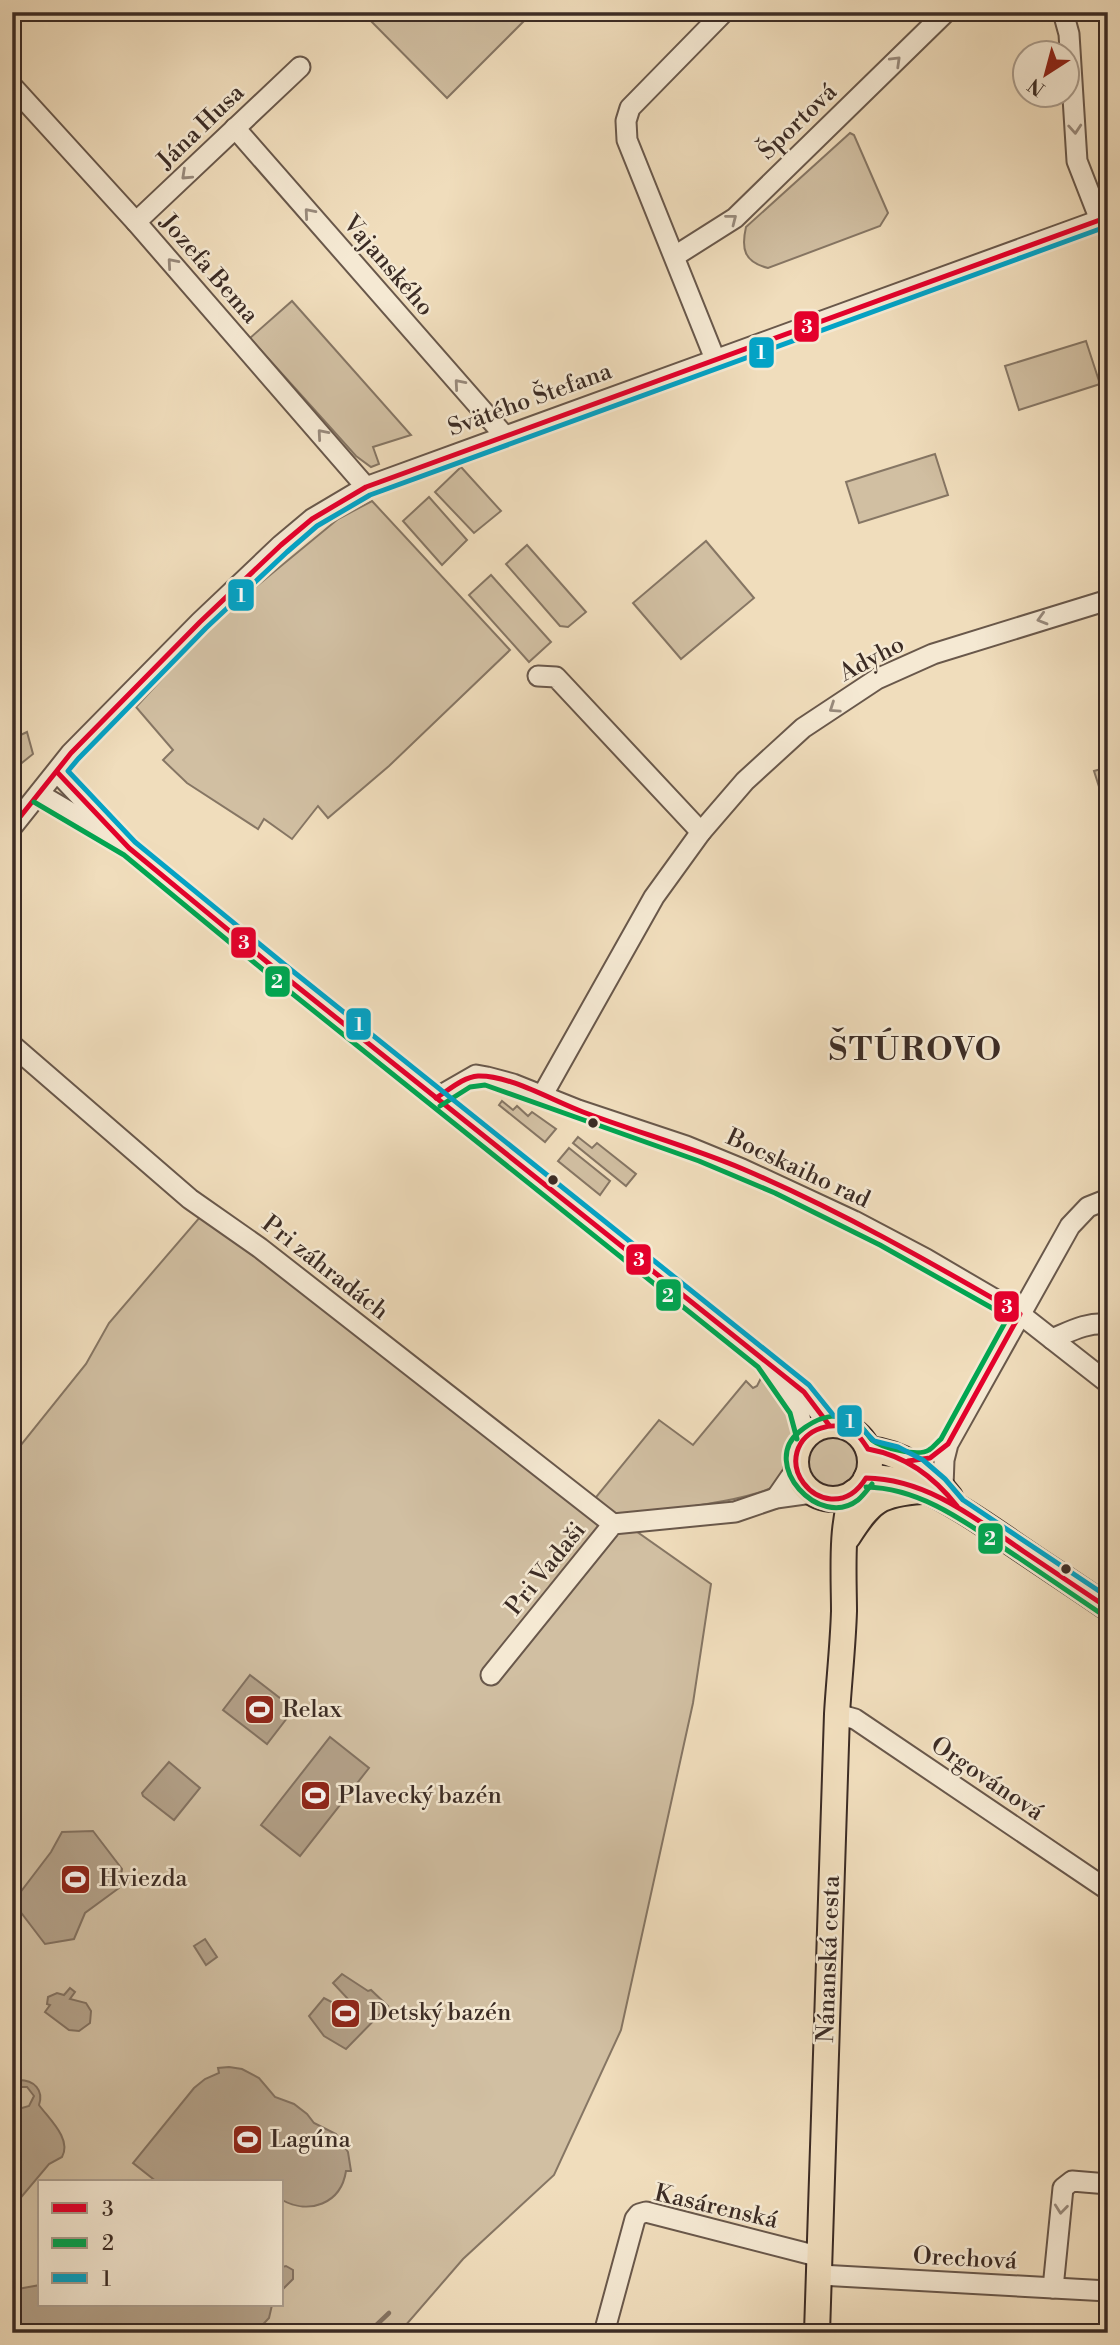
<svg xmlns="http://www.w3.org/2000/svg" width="1120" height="2345" viewBox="0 0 1120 2345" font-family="'Libre Bodoni',serif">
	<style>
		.green { fill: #d1bfa2; stroke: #867664; stroke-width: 2; fill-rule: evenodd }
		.water { fill: #b3a189; stroke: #837261; stroke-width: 2 }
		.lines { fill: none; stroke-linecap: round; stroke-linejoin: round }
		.stream { stroke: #837261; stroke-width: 4.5 }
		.minor-casing { stroke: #69584b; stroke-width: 23 }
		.major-casing { stroke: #3c2c25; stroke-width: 28 }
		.minor { stroke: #f5e9d3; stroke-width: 19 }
		.major { stroke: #f0ddbc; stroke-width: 24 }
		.bus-1-casing { stroke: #f5e9d3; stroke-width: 10 }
		.bus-2-casing { stroke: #f5e9d3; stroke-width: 10 }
		.bus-3-casing { stroke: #f5e9d3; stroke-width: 10 }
		.bus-1 { stroke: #e4002b; stroke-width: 5 }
		.bus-2 { stroke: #00a651; stroke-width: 5 }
		.bus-3 { stroke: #03a3c6; stroke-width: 5 }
		.oneway { stroke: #988a7c }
		.bus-dot { fill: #3c2c25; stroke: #f5e9d3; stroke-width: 2.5 }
		.labels { text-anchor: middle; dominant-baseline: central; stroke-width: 5; stroke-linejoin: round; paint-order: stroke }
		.street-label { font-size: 24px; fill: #3c2c25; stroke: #f5e9d3 }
		.poi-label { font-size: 24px; fill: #3c2c25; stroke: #f5e9d3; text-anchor: start }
		.district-label { font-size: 32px; font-weight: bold; letter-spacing: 2px; fill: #3c2c25; stroke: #f5e9d3 }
		.line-badge { stroke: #f5e9d3; stroke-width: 2.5 }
		.badge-label { font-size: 19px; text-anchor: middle; font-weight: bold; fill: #fff }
	</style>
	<rect width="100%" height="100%" fill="#f0ddbc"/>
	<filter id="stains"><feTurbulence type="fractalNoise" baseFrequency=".00286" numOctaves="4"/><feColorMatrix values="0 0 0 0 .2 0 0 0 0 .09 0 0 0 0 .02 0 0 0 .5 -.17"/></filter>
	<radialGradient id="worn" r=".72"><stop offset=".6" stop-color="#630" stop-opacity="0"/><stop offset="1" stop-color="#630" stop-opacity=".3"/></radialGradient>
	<!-- green -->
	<g class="green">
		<polygon points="362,12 533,12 447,98"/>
		<path d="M 850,133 L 854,135 L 888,213 L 880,226 L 768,268 C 744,262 741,249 746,227 Z"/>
		<polygon points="292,301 411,435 373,447 379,464 371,467 356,456 250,338"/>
		<polygon points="1086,341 1100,384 1019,410 1005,366"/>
		<polygon points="935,454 948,495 859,523 846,482"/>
		<polygon points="461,467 501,511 474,533 435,492"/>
		<polygon points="429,497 467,540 442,565 403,521"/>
		<polygon points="372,501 510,650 389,766 328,818 318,806 292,839 264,819 258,829 187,783 163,760 173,750 136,707 218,618 338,519"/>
		<polygon points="706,541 754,598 681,659 633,603"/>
		<polygon points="527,545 586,612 568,627 560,626 506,564"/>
		<polygon points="491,575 551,642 529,662 469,595"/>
		<polygon points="27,732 33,754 18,766 12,765 12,739"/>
		<polygon points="1108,767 1108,815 1094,771"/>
		<polygon points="502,1101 513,1110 517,1106 528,1116 532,1112 556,1129 545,1142 499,1105"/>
		<polygon points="578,1137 592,1148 597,1143 636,1174 626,1186 573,1143"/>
		<polygon points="569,1148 610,1181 600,1195 558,1161"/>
		<path d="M 200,1217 L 593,1501 L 659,1420 L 693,1445 L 746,1381 L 753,1388 L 757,1386 L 761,1378 C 779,1396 802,1419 793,1447 C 792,1450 789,1453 789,1456 C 786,1465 789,1473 782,1481 C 764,1501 647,1512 616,1517 L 711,1584 L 693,1703 L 621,2030 L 554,2175 L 463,2259 L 399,2333 L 12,2333 L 12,1456 L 86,1364 L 109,1323 ZM 40,2182 L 282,2182 L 282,2305 L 40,2305 Z"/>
		<circle cx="833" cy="1462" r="27"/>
	</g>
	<!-- water -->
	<g class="water">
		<polygon points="250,1675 294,1709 267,1744 223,1710"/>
		<polygon points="330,1737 369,1768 300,1856 261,1825"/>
		<polygon points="169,1762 200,1788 174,1820 143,1796 142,1793"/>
		<polygon points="93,1831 122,1869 119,1888 85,1913 74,1939 45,1944 13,1902 51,1852 62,1832"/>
		<polygon points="205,1939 217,1957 206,1965 194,1946"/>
		<polygon points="342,1974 368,1991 371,1990 388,2006 346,2049 324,2036 309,2016 324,1998 341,2007 348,1999 333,1983"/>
		<polygon points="70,1988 75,1992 70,1999 86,2003 91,2011 90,2023 79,2031 69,2030 45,2012 50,2005 47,2004 48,1997 57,1993 64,1995"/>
		<path d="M 229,2067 L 242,2069 L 259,2078 L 275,2097 L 294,2104 L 307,2114 L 314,2123 L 336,2134 L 348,2152 L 351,2171 L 346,2171 C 341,2204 309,2215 282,2200 L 282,2182 L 157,2182 L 133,2163 L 194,2088 L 205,2079 L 219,2073 L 218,2068 Z"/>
		<path d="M 19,2080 C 34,2080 44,2090 39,2105 C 49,2119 72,2139 62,2157 L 49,2164 L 18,2201 L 12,2197 L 12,2106 L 22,2108 L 29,2106 L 34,2096 L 27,2087 L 19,2087 L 12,2091 L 12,2083 Z"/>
		<polygon points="286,2266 293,2270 293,2279 282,2290 282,2267"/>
		<polygon points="40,2285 40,2305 272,2305 269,2318 255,2333 12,2333 12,2290"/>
	</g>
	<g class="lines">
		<!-- stream -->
		<polyline class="stream" points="368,2333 389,2313"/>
		<defs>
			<g id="minor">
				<polyline points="1063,12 1069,34 1077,161 1100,220"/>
				<polyline points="12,13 13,12"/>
				<polyline points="12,86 136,222 366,487"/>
				<polyline points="235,128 504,435"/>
				<polyline points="136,222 300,67"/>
				<polyline points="675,256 735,218 946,12"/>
				<polyline points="715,359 627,140 626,121 630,108 724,12"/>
				<polyline points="538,676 556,677 701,832"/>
				<polyline points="57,772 129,848 284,976 764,1361 804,1392 829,1425"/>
				<polyline points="39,794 107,834"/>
				<polyline points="12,827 71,753 200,622 281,545 312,519 366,487 1108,217"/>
				<polyline points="12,1045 190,1199 260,1248 613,1524"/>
				<polyline points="542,1096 654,897 701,832 745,781 803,728 877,679 933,654 1108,600"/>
				<polyline points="436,1098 476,1075 487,1077 513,1084 578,1110 686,1146 742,1169 854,1221 926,1259 1020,1314 1108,1383"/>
				<path d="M 1052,1339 C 1071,1331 1087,1322 1108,1324"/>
				<polyline points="775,1376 798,1409 805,1437"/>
				<polyline points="943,1487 944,1460 948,1444 1070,1226 1088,1207 1108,1199"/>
				<polyline points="776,1498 796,1469"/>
				<polyline points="491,1675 613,1524 735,1512 776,1498 812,1493"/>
				<polyline points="837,1714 855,1719 1108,1890"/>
				<polyline points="820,2275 1108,2291"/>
				<polyline points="1053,2288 1063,2188 1072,2181 1108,2184"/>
				<polyline points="604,2333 635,2219 639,2214 646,2212 821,2257"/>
			</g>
			<g id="major">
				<circle cx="833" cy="1462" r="37"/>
				<path d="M 868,1449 C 899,1452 931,1471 950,1497"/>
				<path d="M 866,1478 C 916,1472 982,1523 1022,1550 C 1050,1569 1079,1588 1108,1608"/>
				<path d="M 848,1537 C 871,1501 879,1494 922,1491"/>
				<path d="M 817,2333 L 837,1714 C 839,1680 843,1645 844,1611 C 844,1578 840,1521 854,1492"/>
			</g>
		</defs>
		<!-- minor casing -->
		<use href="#minor" class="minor-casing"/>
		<!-- major casing -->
		<use href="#major" class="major-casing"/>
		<!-- minor -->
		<use href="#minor" class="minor"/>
		<!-- major -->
		<use href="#major" class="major"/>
		<defs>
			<g id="bus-1">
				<polyline points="57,772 129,848 284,976 804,1392 829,1425"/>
				<polyline points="12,827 71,753 200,622 281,545 312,519 366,487 1108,217"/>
				<path d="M 436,1098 C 449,1090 463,1077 478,1076 C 510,1075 553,1101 583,1112 C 636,1132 691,1147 743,1169 C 839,1210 930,1262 1020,1314 L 948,1444 L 930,1458 L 908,1461"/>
				<path d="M 957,1506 C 933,1476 906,1456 868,1449 C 864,1443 860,1436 854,1432 C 835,1419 804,1428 797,1452 C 791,1474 809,1497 831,1499 C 846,1500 858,1491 866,1478 C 927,1479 975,1518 1023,1551 C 1051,1570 1080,1589 1108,1608"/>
			</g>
			<g id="bus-2">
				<polyline points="34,802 124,855 279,983 758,1367 790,1413 797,1439"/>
				<path d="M 440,1106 L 470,1087 L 485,1085 L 699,1161 L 775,1193 L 880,1245 L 1008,1317 L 941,1439 C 937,1442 934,1447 929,1450 C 918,1457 882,1448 872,1440 C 867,1435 864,1428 858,1424 C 838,1409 816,1418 799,1432 C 760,1464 819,1530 858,1500 C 863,1496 868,1489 872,1484"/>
				<path d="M 866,1487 C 924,1488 972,1527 1019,1558 C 1047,1577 1075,1596 1103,1615"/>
			</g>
			<polyline id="bus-3" points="1108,226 370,495 317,526 287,552 206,628 78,759 68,771 135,842 290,969 809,1385 834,1416 857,1423 874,1441 898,1447 923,1460 945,1479 963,1500 1108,1597"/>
		</defs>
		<!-- bus-1 casing -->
		<use href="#bus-1" class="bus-1-casing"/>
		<!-- bus-2 casing -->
		<use href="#bus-2" class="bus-2-casing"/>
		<!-- bus-3 casing -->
		<use href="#bus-3" class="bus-3-casing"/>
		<!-- bus-1 -->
		<use href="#bus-1" class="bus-1"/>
		<!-- bus-2 -->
		<use href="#bus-2" class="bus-2"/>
		<!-- bus-3 -->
		<use href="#bus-3" class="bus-3"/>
	</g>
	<!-- one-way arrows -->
	<defs><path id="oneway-chevron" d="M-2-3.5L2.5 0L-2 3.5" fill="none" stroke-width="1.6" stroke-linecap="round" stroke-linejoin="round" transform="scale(1.75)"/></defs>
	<g class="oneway">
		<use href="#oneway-chevron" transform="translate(896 61) rotate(-44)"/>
		<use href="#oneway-chevron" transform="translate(1075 129) rotate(86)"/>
		<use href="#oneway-chevron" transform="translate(186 175) rotate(137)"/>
		<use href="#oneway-chevron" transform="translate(309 213) rotate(-131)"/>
		<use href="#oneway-chevron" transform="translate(732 219) rotate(-38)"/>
		<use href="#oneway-chevron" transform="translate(172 263) rotate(-131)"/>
		<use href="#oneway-chevron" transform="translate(459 384) rotate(-131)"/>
		<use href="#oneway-chevron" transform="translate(322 434) rotate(-131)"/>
		<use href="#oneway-chevron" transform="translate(1042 619) rotate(164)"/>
		<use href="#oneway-chevron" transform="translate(834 708) rotate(146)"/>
		<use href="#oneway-chevron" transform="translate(1061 2209) rotate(96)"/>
	</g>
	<!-- icons -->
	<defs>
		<symbol id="stadium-square" viewBox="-11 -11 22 22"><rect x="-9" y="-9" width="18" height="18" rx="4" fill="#8f2418" stroke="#f5e9d3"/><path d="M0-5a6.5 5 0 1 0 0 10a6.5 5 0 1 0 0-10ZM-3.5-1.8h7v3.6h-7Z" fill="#fff"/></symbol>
	</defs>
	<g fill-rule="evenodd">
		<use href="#stadium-square" x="242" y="1692" width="35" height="35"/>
		<use href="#stadium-square" x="298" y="1778" width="35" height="35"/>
		<use href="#stadium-square" x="58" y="1862" width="35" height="35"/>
		<use href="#stadium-square" x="328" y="1996" width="35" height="35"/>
		<use href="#stadium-square" x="230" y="2122" width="35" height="35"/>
	</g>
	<!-- markers -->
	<g class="bus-dot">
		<circle cx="593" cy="1123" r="6"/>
		<circle cx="553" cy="1180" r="6"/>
		<circle cx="1066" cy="1569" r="6"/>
	</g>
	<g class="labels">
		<!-- street labels -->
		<g class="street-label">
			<text transform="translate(798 122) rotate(-44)">Športová</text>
			<text transform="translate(201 127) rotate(-44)">Jána Husa</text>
			<text transform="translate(388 266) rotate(49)">Vajanského</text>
			<text transform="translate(209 269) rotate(49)">Jozefa Bema</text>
			<text transform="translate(530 400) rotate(-20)">Svätého Štefana</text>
			<text transform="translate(872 659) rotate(-28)">Adyho</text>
			<text transform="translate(798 1169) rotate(25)">Bocskaiho rad</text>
			<text transform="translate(325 1268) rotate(38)">Pri záhradách</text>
			<text transform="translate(546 1569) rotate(-51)">Pri Vadaši</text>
			<text transform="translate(987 1779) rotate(34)">Orgovánová</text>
			<text transform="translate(829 1959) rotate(-88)">Nánanská cesta</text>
			<text transform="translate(716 2207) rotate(13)">Kasárenská</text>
			<text transform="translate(965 2259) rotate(3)">Orechová</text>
		</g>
		<!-- poi labels -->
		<g class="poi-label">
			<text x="282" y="1710">Relax</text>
			<text x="338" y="1796">Plavecký bazén</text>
			<text x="99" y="1879">Hviezda</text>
			<text x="369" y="2013">Detský bazén</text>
			<text x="270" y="2140">Lagúna</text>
		</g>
		<!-- district labels -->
		<g class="district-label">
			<text x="916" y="1050">ŠTÚROVO</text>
		</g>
	</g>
	<g class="line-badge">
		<rect x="793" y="310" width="27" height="33" rx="7" fill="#e4002b"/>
		<rect x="748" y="336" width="27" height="33" rx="7" fill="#03a3c6"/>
		<rect x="227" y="578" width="28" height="34" rx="7" fill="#03a3c6"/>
		<rect x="230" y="926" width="27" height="33" rx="7" fill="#e4002b"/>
		<rect x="264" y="965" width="27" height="33" rx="7" fill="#00a651"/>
		<rect x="345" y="1007" width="27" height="34" rx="7" fill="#03a3c6"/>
		<rect x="625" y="1243" width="27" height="33" rx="7" fill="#e4002b"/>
		<rect x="655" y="1278" width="27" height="34" rx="7" fill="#00a651"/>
		<rect x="993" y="1290" width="27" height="33" rx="7" fill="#e4002b"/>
		<rect x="836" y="1404" width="27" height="34" rx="7" fill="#03a3c6"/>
		<rect x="977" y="1522" width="27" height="33" rx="7" fill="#00a651"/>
	</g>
	<g class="badge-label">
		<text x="807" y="333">3</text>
		<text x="761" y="359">1</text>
		<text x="241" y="602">1</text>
		<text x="244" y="949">3</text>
		<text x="277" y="988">2</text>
		<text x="359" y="1031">1</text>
		<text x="639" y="1266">3</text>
		<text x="668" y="1302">2</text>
		<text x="1007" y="1313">3</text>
		<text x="850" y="1428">1</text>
		<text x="990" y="1545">2</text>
	</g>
	<!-- margin -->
	<rect width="1120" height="2345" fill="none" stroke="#f0ddbc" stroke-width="42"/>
	<rect x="14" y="14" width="1092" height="2317" fill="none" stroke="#3c2c25" stroke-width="3.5"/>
	<rect x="21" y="21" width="1078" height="2303" fill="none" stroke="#3c2c25" stroke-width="2"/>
	<!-- legend -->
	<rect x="38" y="2180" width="245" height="126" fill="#f5e9d3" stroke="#ab9d8d" stroke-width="2"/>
	<rect x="52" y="2203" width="35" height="10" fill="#e4002b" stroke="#ab9d8d" stroke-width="2"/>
	<text x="102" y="2216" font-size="21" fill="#3c2c25">3</text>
	<rect x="52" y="2238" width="35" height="10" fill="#00a651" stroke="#ab9d8d" stroke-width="2"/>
	<text x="102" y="2250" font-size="21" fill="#3c2c25">2</text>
	<rect x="52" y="2273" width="35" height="10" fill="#03a3c6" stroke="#ab9d8d" stroke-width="2"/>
	<text x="102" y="2286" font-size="21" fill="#3c2c25">1</text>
	<!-- north arrow -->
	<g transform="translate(1046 74) rotate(216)"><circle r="33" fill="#f5e9d3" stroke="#ab9d8d" stroke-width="2"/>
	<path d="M0-5L12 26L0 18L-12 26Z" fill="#8f2418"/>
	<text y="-10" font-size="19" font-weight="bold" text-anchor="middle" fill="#3c2c25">N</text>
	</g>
	<rect width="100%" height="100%" filter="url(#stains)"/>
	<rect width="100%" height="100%" fill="url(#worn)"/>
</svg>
